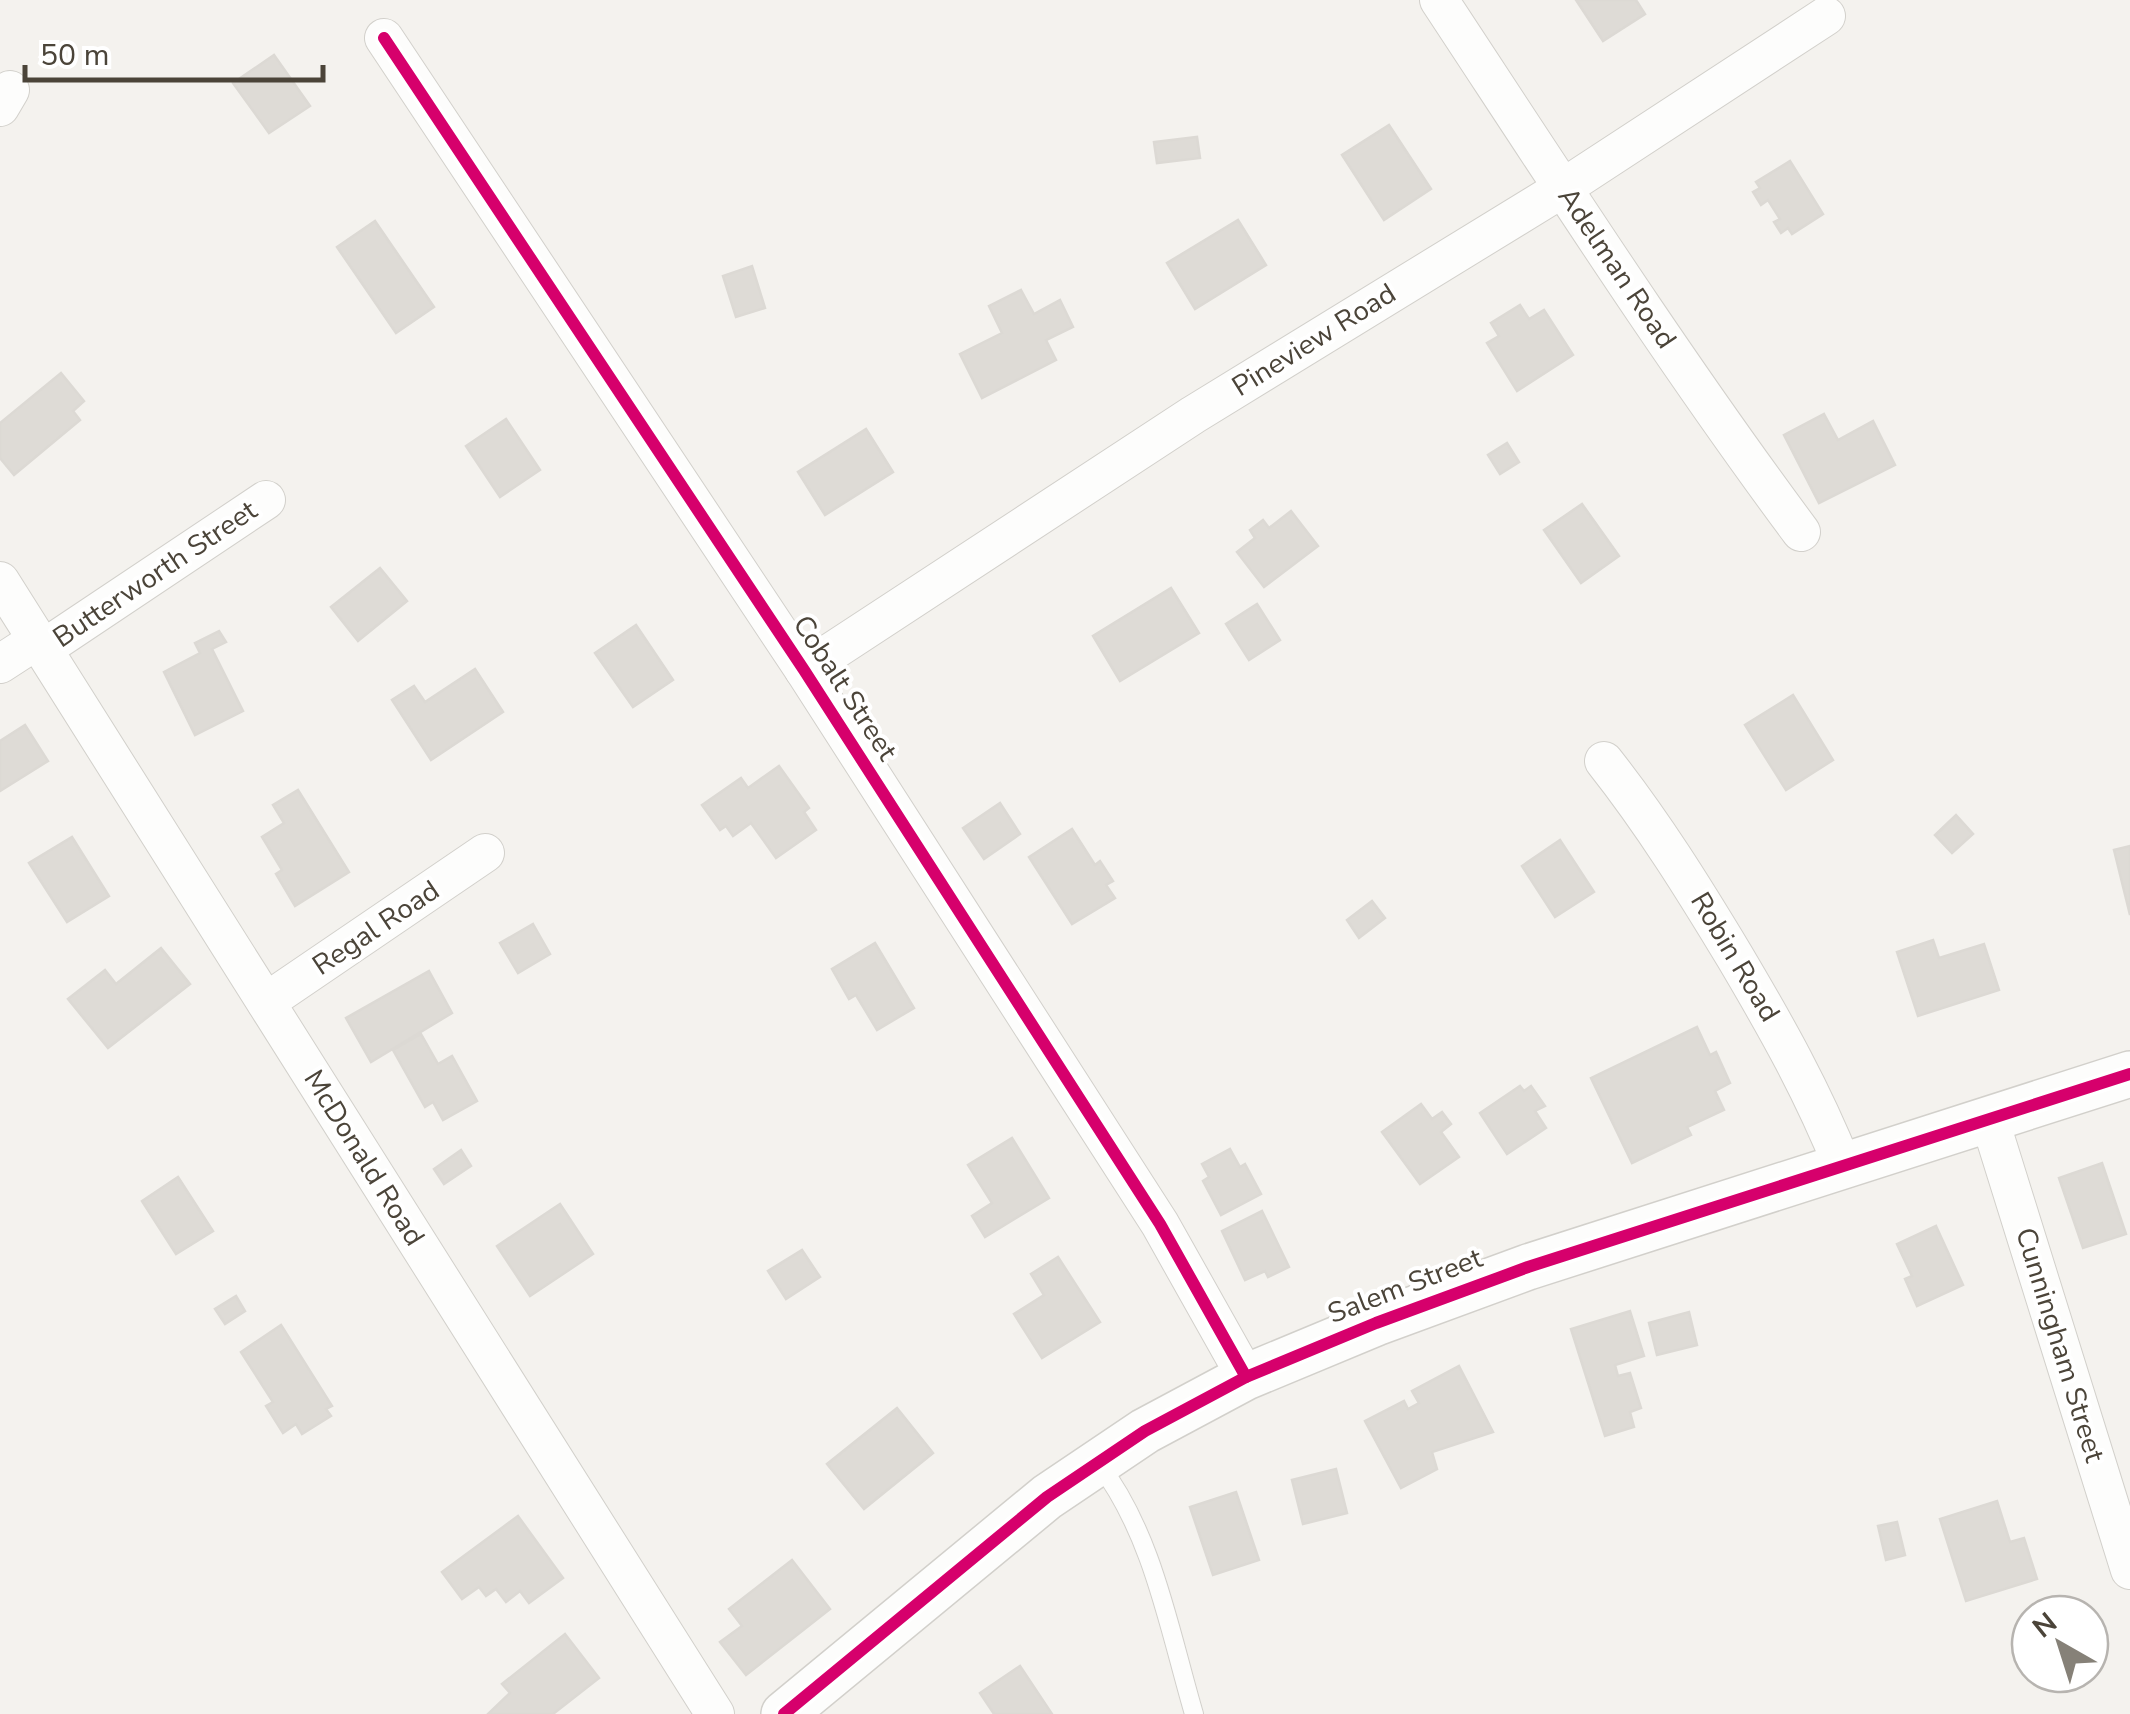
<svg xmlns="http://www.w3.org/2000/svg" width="2130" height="1714" viewBox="0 0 2130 1714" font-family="'Nunito Sans',sans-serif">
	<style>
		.building { fill: #dedbd6; stroke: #dcd9d4; stroke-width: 2.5 }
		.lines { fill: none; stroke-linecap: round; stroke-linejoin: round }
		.service-casing { stroke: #d2d0cb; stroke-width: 20 }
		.minor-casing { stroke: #d2d0cb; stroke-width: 40 }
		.tertiary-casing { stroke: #d2d0cb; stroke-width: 48 }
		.service { stroke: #fdfdfc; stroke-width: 18 }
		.minor { stroke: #fdfdfc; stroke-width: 38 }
		.tertiary { stroke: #fdfdfc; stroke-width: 45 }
		.cycleway-casing { stroke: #fff; stroke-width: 19 }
		.cycleway { stroke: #d6006c; stroke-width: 12 }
		.labels { text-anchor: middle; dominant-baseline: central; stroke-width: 8; stroke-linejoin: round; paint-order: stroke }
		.street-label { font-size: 28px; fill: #4b4439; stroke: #fff }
	</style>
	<rect width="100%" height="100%" fill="#f4f2ee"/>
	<!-- building -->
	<g class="building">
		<polygon points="1576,0 1636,0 1645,14 1603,41"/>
		<polygon points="274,55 310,106 269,133 233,83"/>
		<polygon points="1389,125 1431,189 1384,220 1342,155"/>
		<polygon points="1197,137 1200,158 1157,163 1154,142"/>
		<polygon points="1790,161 1823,214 1792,234 1788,228 1781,233 1774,222 1780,219 1768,200 1761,205 1753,192 1760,188 1756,182"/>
		<polygon points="1238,220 1266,265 1195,309 1167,263"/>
		<polygon points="375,221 434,307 396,333 337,247"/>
		<polygon points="752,266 765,308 736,317 723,276"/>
		<polygon points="1021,290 1034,314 1060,300 1073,327 1046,340 1056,360 982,398 960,354 1002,333 989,306"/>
		<polygon points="1520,305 1529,319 1544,310 1573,355 1517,391 1487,343 1499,336 1491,323"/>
		<polygon points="61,373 84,401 73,411 80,420 14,475 0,458 0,423"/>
		<polygon points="1824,414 1838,440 1873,421 1895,465 1819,503 1784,435"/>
		<polygon points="506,419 540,470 500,497 466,446"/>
		<polygon points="866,429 893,472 825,515 798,472"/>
		<polygon points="1507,443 1519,462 1500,474 1488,455"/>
		<polygon points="1582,504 1619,556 1581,583 1544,530"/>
		<polygon points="1291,511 1318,546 1264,587 1237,552 1255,538 1250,530 1263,520 1269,528"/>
		<polygon points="380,568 407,601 358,641 331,607"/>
		<polygon points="1171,588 1199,633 1120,681 1093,636"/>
		<polygon points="1257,604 1280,640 1249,660 1226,624"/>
		<polygon points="636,625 673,680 633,707 595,653"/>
		<polygon points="219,631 226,642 212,649 243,711 195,735 164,672 200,653 195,643"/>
		<polygon points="475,669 503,712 431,760 392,700 414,686 425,702"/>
		<polygon points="1793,695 1833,760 1786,790 1745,725"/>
		<polygon points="25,725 48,761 0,791 0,741"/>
		<polygon points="779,766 809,808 804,812 816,830 776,858 751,823 733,836 726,826 720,830 702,805 741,778 748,788"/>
		<polygon points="298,790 349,872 295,906 276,874 282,870 262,837 284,823 273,805"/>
		<polygon points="1000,803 1020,834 984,859 963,828"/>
		<polygon points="1956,815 1973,834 1952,853 1935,835"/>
		<polygon points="1072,829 1095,865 1100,861 1113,881 1106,885 1115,898 1072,924 1029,857"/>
		<polygon points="72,837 109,896 67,922 29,863"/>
		<polygon points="1560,840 1594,892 1555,917 1522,866"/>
		<polygon points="2130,846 2130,915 2114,850"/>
		<polygon points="1372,901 1385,918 1359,938 1347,920"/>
		<polygon points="533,924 550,954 518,973 500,943"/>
		<polygon points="1933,940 1939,958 1984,944 1999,990 1918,1016 1897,952"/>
		<polygon points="875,943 914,1008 877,1030 856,995 849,999 832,969"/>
		<polygon points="161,948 190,984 108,1048 68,999 105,970 116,984"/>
		<polygon points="429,971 452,1013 371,1062 346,1018"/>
		<polygon points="1697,1027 1710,1055 1716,1052 1730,1083 1715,1091 1724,1110 1687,1127 1691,1135 1632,1163 1591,1078"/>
		<polygon points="421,1034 438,1064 452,1056 477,1101 443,1120 433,1102 425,1107 393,1050"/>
		<polygon points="1520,1086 1524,1091 1531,1086 1545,1106 1535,1111 1546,1128 1507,1154 1480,1113"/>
		<polygon points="1421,1104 1432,1119 1442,1112 1451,1124 1441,1132 1459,1157 1420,1184 1382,1132"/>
		<polygon points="1012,1138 1049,1198 985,1237 972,1216 992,1203 968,1165"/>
		<polygon points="1230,1149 1240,1167 1245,1164 1261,1194 1221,1215 1203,1181 1209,1177 1202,1164"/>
		<polygon points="461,1150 471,1166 444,1184 434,1169"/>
		<polygon points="2102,1163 2126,1234 2083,1248 2059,1178"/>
		<polygon points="178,1177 213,1231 176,1254 142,1201"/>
		<polygon points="560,1204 593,1254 530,1296 497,1246"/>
		<polygon points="1262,1211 1289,1267 1268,1277 1265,1271 1245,1280 1222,1231"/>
		<polygon points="1936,1226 1963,1285 1917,1306 1905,1279 1912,1276 1897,1244"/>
		<polygon points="802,1250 820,1277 786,1299 768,1271"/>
		<polygon points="1058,1257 1100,1322 1042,1358 1014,1314 1044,1295 1031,1274"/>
		<polygon points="236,1296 245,1311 225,1324 215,1309"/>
		<polygon points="1630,1311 1644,1356 1615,1365 1618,1376 1630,1373 1641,1408 1630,1412 1634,1427 1605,1436 1571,1329"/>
		<polygon points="1689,1312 1697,1345 1657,1355 1649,1323"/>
		<polygon points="281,1325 332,1406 326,1409 331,1416 302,1434 296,1424 283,1433 266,1406 273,1402 241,1352"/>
		<polygon points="1459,1366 1493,1432 1432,1452 1437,1469 1401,1488 1365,1421 1404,1401 1408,1409 1419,1403 1412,1391"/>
		<polygon points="897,1408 933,1453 864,1509 827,1464"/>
		<polygon points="1336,1469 1347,1513 1303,1524 1292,1480"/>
		<polygon points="1236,1492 1259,1560 1213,1575 1190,1507"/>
		<polygon points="1997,1501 2010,1542 2024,1538 2037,1579 1966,1601 1940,1519"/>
		<polygon points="518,1516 563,1578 529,1603 520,1591 506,1602 496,1589 486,1596 479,1587 462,1599 442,1572"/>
		<polygon points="1897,1522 1905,1555 1886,1560 1878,1526"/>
		<polygon points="792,1560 830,1609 746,1675 720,1642 742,1626 729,1609"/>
		<polygon points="565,1634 599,1678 553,1714 488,1714 510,1693 502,1684"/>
		<polygon points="1020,1666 1052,1714 994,1714 980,1693"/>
	</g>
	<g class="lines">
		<defs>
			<path id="service" d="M 1099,1464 C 1153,1535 1169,1629 1194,1714"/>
			<g id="minor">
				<path d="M 1439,0 C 1557,179 1673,360 1801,532"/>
				<polyline points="384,38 804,670 1160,1224 1246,1377"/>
				<polyline points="0,107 10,90"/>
				<polyline points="0,581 715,1714"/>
				<polyline points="43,649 266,500"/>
				<polyline points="0,664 37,640"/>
				<polyline points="804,670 1193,415 1563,188 1826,16"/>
				<path d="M 1604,761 C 1653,823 1694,889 1735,957 C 1777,1028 1812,1090 1843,1167"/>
				<polyline points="266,1002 485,853"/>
				<polyline points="1990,1121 2130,1570"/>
			</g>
			<polyline id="tertiary" points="784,1714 1047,1497 1145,1431 1246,1377 1376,1323 1528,1267 2130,1074"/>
		</defs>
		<!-- service casing -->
		<use href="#service" class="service-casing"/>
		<!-- minor casing -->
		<use href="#minor" class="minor-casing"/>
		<!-- tertiary casing -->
		<use href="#tertiary" class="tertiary-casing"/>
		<!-- service -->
		<use href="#service" class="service"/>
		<!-- minor -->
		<use href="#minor" class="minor"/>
		<!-- tertiary -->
		<use href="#tertiary" class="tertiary"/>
		<defs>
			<g id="cycleway">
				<polyline points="384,38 804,670 1160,1224 1246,1377"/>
				<polyline points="784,1714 1047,1497 1145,1431 1246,1377 1376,1323 1528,1267 2130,1074"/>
			</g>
		</defs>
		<!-- cycleway casing -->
		<use href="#cycleway" class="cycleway-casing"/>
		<!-- cycleway -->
		<use href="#cycleway" class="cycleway"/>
	</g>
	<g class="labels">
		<!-- street labels -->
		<g class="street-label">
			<text transform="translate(1617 268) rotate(56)">Adelman Road</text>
			<text transform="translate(1314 340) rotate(-32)">Pineview Road</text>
			<text transform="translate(155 574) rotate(-34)">Butterworth Street</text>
			<text transform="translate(845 688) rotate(57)">Cobalt Street</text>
			<text transform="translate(376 928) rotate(-34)">Regal Road</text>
			<text transform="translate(1735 957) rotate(59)">Robin Road</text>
			<text transform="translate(364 1158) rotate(58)">McDonald Road</text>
			<text transform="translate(1405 1286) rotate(-21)">Salem Street</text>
			<text transform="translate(2060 1345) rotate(73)">Cunningham Street</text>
		</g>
	</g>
	<!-- north arrow -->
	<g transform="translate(2060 1644) rotate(321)"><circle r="48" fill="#ffffff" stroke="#b7b4b0" stroke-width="2.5"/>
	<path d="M0-8L18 38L0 25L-18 38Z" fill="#868178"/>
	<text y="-15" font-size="28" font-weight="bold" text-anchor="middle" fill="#4b4439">N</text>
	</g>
	<!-- scale -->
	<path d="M25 65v15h298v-15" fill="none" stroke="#4b4439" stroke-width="5"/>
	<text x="40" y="65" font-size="30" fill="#4b4439" stroke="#ffffff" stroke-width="8" paint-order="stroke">50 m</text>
</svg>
